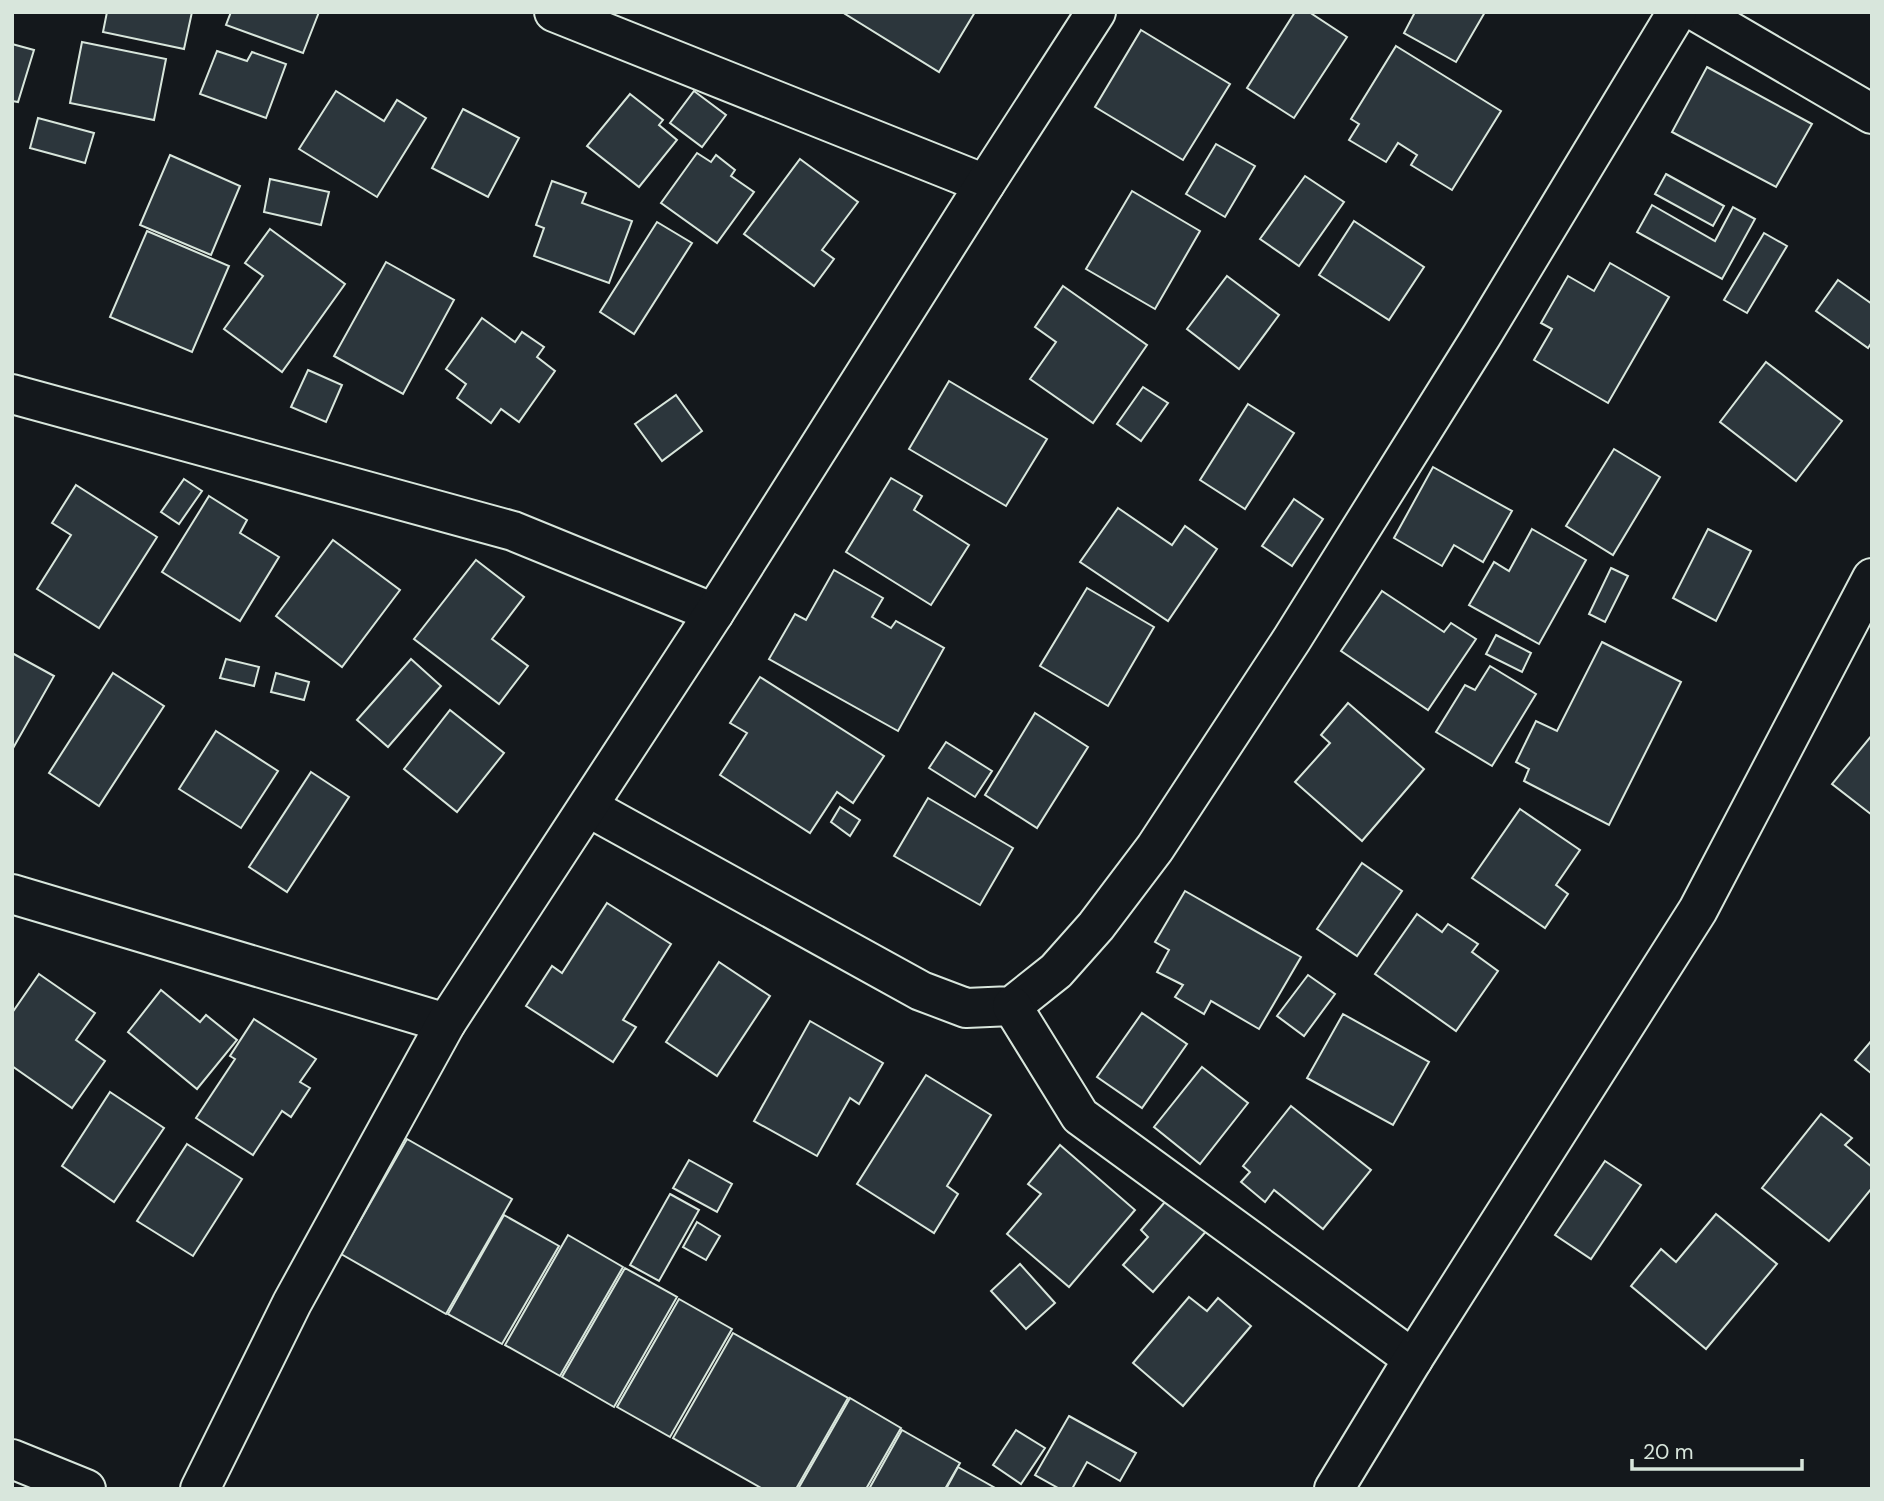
<svg xmlns="http://www.w3.org/2000/svg" width="1884" height="1501" viewBox="0 0 1884 1501" font-family="'DM Sans',sans-serif">
	<style>
		.building { fill: #2c363c; stroke: #d8e6dc; stroke-width: 2 }
		.lines { fill: none; stroke-linecap: round; stroke-linejoin: round }
		.street-casing { stroke: #d8e6dc; stroke-width: 42 }
		.secondary-casing { stroke: #d8e6dc; stroke-width: 42 }
		.street { stroke: #14181c; stroke-width: 38 }
		.secondary { stroke: #14181c; stroke-width: 38 }
	</style>
	<rect width="100%" height="100%" fill="#14181c"/>
	<!-- building -->
	<g class="building">
		<polygon points="107,12 192,12 184,49 103,32"/>
		<polygon points="231,12 319,12 303,53 226,25"/>
		<polygon points="842,12 975,12 939,72"/>
		<polygon points="1295,12 1309,12 1347,37 1294,118 1247,88"/>
		<polygon points="1415,12 1485,12 1456,62 1404,33"/>
		<polygon points="1141,30 1230,84 1183,160 1095,107"/>
		<polygon points="82,42 166,59 154,120 70,103"/>
		<polygon points="12,44 34,50 18,102 12,101"/>
		<polygon points="1396,46 1501,111 1452,190 1411,165 1417,155 1398,143 1386,162 1349,140 1359,124 1351,119"/>
		<polygon points="217,51 247,61 252,52 286,64 266,118 200,94"/>
		<polygon points="1707,67 1812,124 1776,187 1672,132"/>
		<polygon points="336,91 384,121 397,100 426,118 377,197 299,149"/>
		<polygon points="694,91 726,115 702,147 670,123"/>
		<polygon points="630,94 663,120 659,125 677,140 639,187 587,146"/>
		<polygon points="463,109 519,138 488,197 432,168"/>
		<polygon points="38,118 94,133 85,163 30,148"/>
		<polygon points="1216,144 1255,166 1225,217 1186,194"/>
		<polygon points="697,153 711,162 716,155 735,170 731,176 754,192 717,243 661,203"/>
		<polygon points="170,155 240,186 211,255 140,225"/>
		<polygon points="800,159 858,202 822,250 834,259 814,286 744,234"/>
		<polygon points="1666,174 1724,206 1713,226 1655,194"/>
		<polygon points="1305,176 1344,202 1299,266 1260,239"/>
		<polygon points="270,179 329,192 321,225 264,212"/>
		<polygon points="552,181 586,193 582,203 632,221 609,283 534,256 544,228 536,225"/>
		<polygon points="1132,191 1200,231 1155,309 1086,269"/>
		<polygon points="1652,205 1715,241 1733,207 1755,219 1722,279 1637,232"/>
		<polygon points="1354,221 1424,267 1389,320 1319,275"/>
		<polygon points="657,222 692,243 634,334 600,312"/>
		<polygon points="270,229 345,284 282,372 224,329 263,276 245,263"/>
		<polygon points="147,231 229,266 192,352 110,317"/>
		<polygon points="1764,233 1787,246 1747,313 1724,300"/>
		<polygon points="386,262 454,300 403,394 334,356"/>
		<polygon points="1610,263 1669,297 1608,403 1534,360 1552,329 1541,323 1568,276 1594,291"/>
		<polygon points="1227,276 1279,315 1239,369 1187,329"/>
		<polygon points="1838,280 1872,304 1872,342 1868,348 1816,311"/>
		<polygon points="1063,286 1147,345 1093,423 1030,379 1056,342 1035,327"/>
		<polygon points="482,318 515,342 522,332 544,347 537,357 555,371 519,422 501,409 491,423 457,398 466,384 446,369"/>
		<polygon points="1766,362 1842,421 1796,481 1720,422"/>
		<polygon points="308,370 342,385 326,422 291,407"/>
		<polygon points="949,381 1047,439 1006,506 909,449"/>
		<polygon points="1143,387 1168,403 1141,441 1117,424"/>
		<polygon points="676,395 702,431 662,461 635,424"/>
		<polygon points="1248,404 1294,433 1245,509 1200,480"/>
		<polygon points="1614,449 1660,477 1613,555 1566,526"/>
		<polygon points="1433,467 1512,511 1483,562 1454,545 1442,566 1394,538"/>
		<polygon points="891,478 922,496 914,510 969,545 931,605 846,552"/>
		<polygon points="184,479 202,491 179,524 161,512"/>
		<polygon points="76,485 157,537 99,628 37,589 71,535 52,523"/>
		<polygon points="209,496 247,520 240,533 279,557 240,621 162,572"/>
		<polygon points="1294,499 1323,519 1292,566 1262,546"/>
		<polygon points="1118,508 1172,545 1185,526 1217,549 1168,621 1080,562"/>
		<polygon points="1532,529 1586,560 1539,644 1469,605 1494,562 1509,571"/>
		<polygon points="1708,529 1751,551 1716,621 1673,598"/>
		<polygon points="333,540 400,590 342,667 276,616"/>
		<polygon points="476,560 524,597 492,639 528,666 499,704 414,639"/>
		<polygon points="1611,568 1628,576 1605,622 1589,614"/>
		<polygon points="834,570 883,598 872,617 891,628 896,621 944,648 898,731 769,659 795,614 806,620"/>
		<polygon points="1087,588 1154,627 1108,706 1040,666"/>
		<polygon points="1382,591 1444,632 1451,623 1476,639 1428,710 1341,651"/>
		<polygon points="1496,635 1531,653 1522,672 1486,654"/>
		<polygon points="1602,642 1681,682 1609,825 1524,781 1529,769 1516,762 1536,721 1557,731"/>
		<polygon points="12,653 54,676 12,750"/>
		<polygon points="226,659 259,667 254,686 220,678"/>
		<polygon points="411,659 441,686 388,747 357,720"/>
		<polygon points="1490,666 1536,694 1492,766 1436,732 1465,685 1475,690"/>
		<polygon points="113,673 164,706 99,806 49,773"/>
		<polygon points="276,673 309,682 304,700 271,692"/>
		<polygon points="760,677 884,756 853,803 837,792 810,833 720,775 747,733 730,723"/>
		<polygon points="1348,703 1424,769 1362,841 1295,782 1330,743 1321,735"/>
		<polygon points="450,710 504,753 457,812 404,769"/>
		<polygon points="1035,713 1088,747 1037,828 985,795"/>
		<polygon points="216,731 278,771 241,828 179,789"/>
		<polygon points="1872,735 1872,815 1832,784"/>
		<polygon points="946,742 992,771 975,797 929,768"/>
		<polygon points="311,772 349,797 287,892 249,867"/>
		<polygon points="928,798 1013,848 980,905 894,856"/>
		<polygon points="840,807 860,820 850,836 831,822"/>
		<polygon points="1520,809 1580,850 1556,885 1568,894 1545,928 1472,878"/>
		<polygon points="1362,863 1402,891 1357,956 1317,929"/>
		<polygon points="1185,891 1301,957 1259,1029 1211,1001 1204,1014 1175,997 1183,985 1157,972 1169,950 1155,942"/>
		<polygon points="607,903 671,944 623,1020 636,1027 613,1062 526,1006 552,966 562,973"/>
		<polygon points="1417,914 1442,932 1448,924 1478,944 1472,952 1498,971 1456,1031 1375,974"/>
		<polygon points="719,962 770,996 717,1076 666,1042"/>
		<polygon points="39,974 95,1013 76,1040 105,1061 72,1108 12,1066 12,1013"/>
		<polygon points="1308,975 1335,994 1304,1036 1277,1016"/>
		<polygon points="161,990 200,1022 206,1015 237,1040 197,1089 128,1032"/>
		<polygon points="1142,1013 1187,1044 1142,1108 1097,1077"/>
		<polygon points="1343,1014 1429,1062 1393,1125 1307,1078"/>
		<polygon points="254,1019 316,1059 300,1082 310,1088 291,1117 282,1111 253,1155 196,1118 235,1059 230,1056"/>
		<polygon points="810,1021 883,1063 859,1104 850,1098 817,1156 754,1121"/>
		<polygon points="1872,1040 1872,1074 1855,1060"/>
		<polygon points="1202,1067 1248,1103 1200,1164 1154,1127"/>
		<polygon points="926,1075 991,1115 947,1186 958,1194 934,1233 857,1184"/>
		<polygon points="110,1092 164,1128 114,1202 62,1166"/>
		<polygon points="1291,1106 1371,1170 1323,1229 1274,1190 1265,1202 1241,1182 1250,1172 1243,1166"/>
		<polygon points="1821,1114 1852,1138 1845,1145 1872,1167 1872,1188 1829,1241 1762,1188"/>
		<polygon points="407,1139 512,1199 446,1314 341,1254"/>
		<polygon points="187,1144 242,1179 193,1256 137,1221"/>
		<polygon points="1060,1145 1135,1210 1069,1287 1007,1234 1041,1194 1028,1184"/>
		<polygon points="689,1160 732,1184 717,1212 673,1188"/>
		<polygon points="1605,1161 1641,1185 1591,1259 1555,1235"/>
		<polygon points="670,1194 699,1210 659,1281 630,1265"/>
		<polygon points="1170,1196 1208,1229 1153,1292 1123,1265 1148,1237 1141,1230"/>
		<polygon points="1716,1214 1777,1264 1706,1349 1631,1286 1661,1249 1676,1262"/>
		<polygon points="504,1215 559,1246 502,1344 448,1314"/>
		<polygon points="697,1222 720,1236 706,1260 683,1247"/>
		<polygon points="568,1235 623,1267 560,1376 505,1345"/>
		<polygon points="1020,1264 1055,1303 1026,1329 991,1291"/>
		<polygon points="625,1268 677,1297 614,1407 562,1377"/>
		<polygon points="1189,1297 1207,1311 1218,1298 1251,1326 1183,1406 1133,1363"/>
		<polygon points="679,1299 732,1329 670,1437 617,1407"/>
		<polygon points="733,1333 848,1398 796,1489 763,1489 673,1438"/>
		<polygon points="850,1398 901,1428 866,1489 798,1489"/>
		<polygon points="1069,1416 1136,1453 1120,1481 1087,1462 1072,1489 1060,1489 1035,1475"/>
		<polygon points="902,1430 960,1463 945,1489 869,1489"/>
		<polygon points="1016,1430 1045,1448 1021,1484 993,1465"/>
		<polygon points="958,1467 997,1489 946,1489"/>
	</g>
	<g class="lines">
		<defs>
			<g id="street">
				<polyline points="554,12 985,184"/>
				<polyline points="1697,12 1872,114"/>
				<polyline points="12,394 513,531 714,613"/>
				<polyline points="588,807 921,991 966,1008 1012,1006 1056,971 1096,926 1155,848 1292,639 1482,335 1677,12"/>
				<polyline points="12,894 446,1023"/>
				<polyline points="1012,1006 1080,1116 1413,1359"/>
				<polyline points="200,1489 292,1303 446,1023 714,613 985,184 1096,12"/>
			</g>
			<g id="secondary">
				<polyline points="12,1459 86,1489"/>
				<polyline points="1334,1489 1413,1359 1698,910 1872,578"/>
			</g>
		</defs>
		<!-- street casing -->
		<use href="#street" class="street-casing"/>
		<!-- secondary casing -->
		<use href="#secondary" class="secondary-casing"/>
		<!-- street -->
		<use href="#street" class="street"/>
		<!-- secondary -->
		<use href="#secondary" class="secondary"/>
	</g>
	<!-- border -->
	<rect width="1884" height="1501" fill="none" stroke="#d8e6dc" stroke-width="28"/>
	<!-- scale -->
	<path d="M1632 1459v10h170v-10" fill="none" stroke="#d8e6dc" stroke-width="3.5"/>
	<text x="1643" y="1459" font-size="21" fill="#d8e6dc" stroke="#14181c" stroke-width="5" paint-order="stroke">20 m</text>
</svg>
